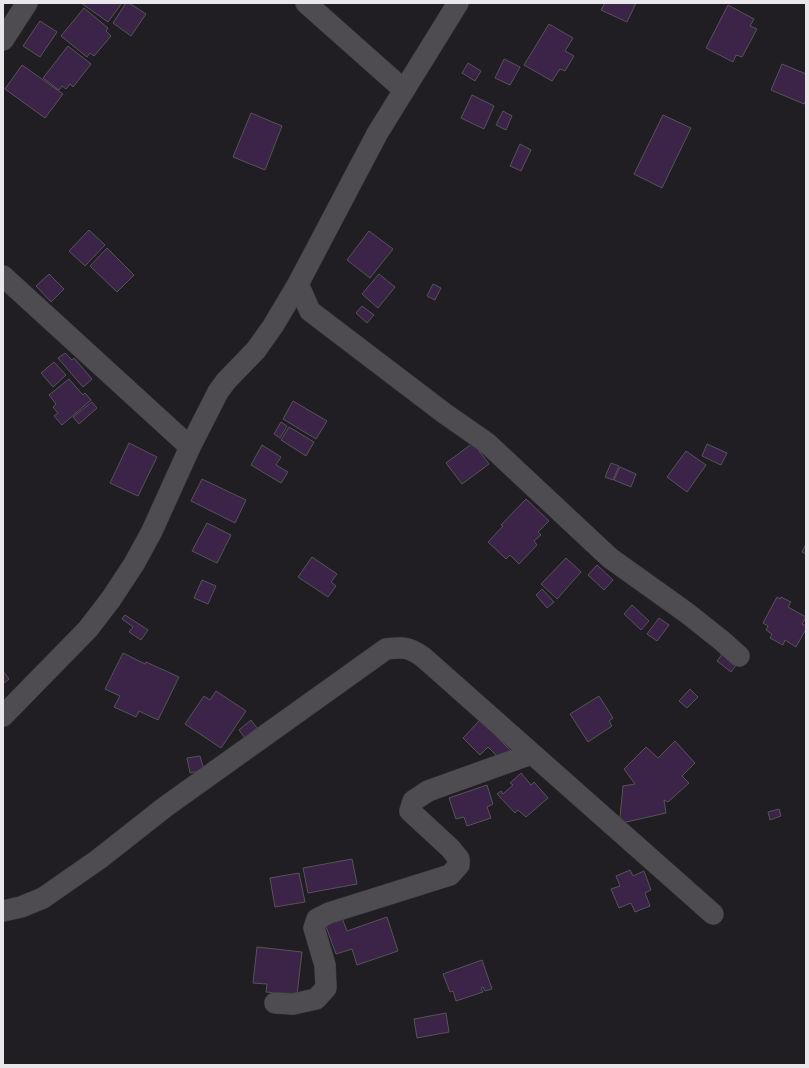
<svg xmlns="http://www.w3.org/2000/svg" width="809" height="1068" viewBox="0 0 809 1068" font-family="'Archivo Narrow',sans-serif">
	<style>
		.building { fill: #3b2448; stroke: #565358 }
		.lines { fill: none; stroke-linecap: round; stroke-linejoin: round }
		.minor-casing { stroke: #3c393d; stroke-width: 22 }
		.minor { stroke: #4f4c51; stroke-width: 21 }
	</style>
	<rect width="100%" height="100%" fill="#211e23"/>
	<!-- building -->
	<g class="building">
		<polygon points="81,3 122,3 108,22"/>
		<polygon points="126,3 129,3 146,14 131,36 113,23"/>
		<polygon points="605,3 636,3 627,22 601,10"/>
		<polygon points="728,5 754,19 750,26 757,29 742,57 736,55 733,62 706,48"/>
		<polygon points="84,8 108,28 106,31 111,36 94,56 90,53 87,57 61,36"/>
		<polygon points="40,21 57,32 40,57 23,46"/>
		<polygon points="549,24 573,38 565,51 574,56 565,71 560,69 552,81 524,65"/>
		<polygon points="68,46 91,64 73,87 70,84 66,89 62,86 59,90 43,78"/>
		<polygon points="504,59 520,67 510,85 495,78"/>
		<polygon points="468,63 481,71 475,81 462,73"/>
		<polygon points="782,64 806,74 806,100 804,104 771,90"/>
		<polygon points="22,65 63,94 45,118 5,89"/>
		<polygon points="472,95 494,106 484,129 461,118"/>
		<polygon points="503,111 512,116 506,130 496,125"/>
		<polygon points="251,113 282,126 265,170 233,157"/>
		<polygon points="663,115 691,128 662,188 634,174"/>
		<polygon points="520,144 531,150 521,171 510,166"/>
		<polygon points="89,230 105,245 85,266 69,251"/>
		<polygon points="369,231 393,249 370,278 347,260"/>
		<polygon points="107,248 134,275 117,292 90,266"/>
		<polygon points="49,274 64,289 51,302 36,286"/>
		<polygon points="379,274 395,287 378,308 362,294"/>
		<polygon points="433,284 441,288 435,300 427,296"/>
		<polygon points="362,306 374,315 367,323 356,313"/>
		<polygon points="65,353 72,360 74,358 92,379 83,387 58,358"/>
		<polygon points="54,362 66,375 53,387 41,373"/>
		<polygon points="69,379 83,395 85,393 91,400 62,425 54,416 58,413 53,407 56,404 49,395"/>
		<polygon points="293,401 327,421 316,439 283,419"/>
		<polygon points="92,402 97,408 79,424 73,417"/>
		<polygon points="281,422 287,426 280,438 274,434"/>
		<polygon points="289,427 314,442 306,456 281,440"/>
		<polygon points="129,443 157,457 138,496 110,483"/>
		<polygon points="473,443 489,464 462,484 446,463"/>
		<polygon points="707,444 727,453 721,465 702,456"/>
		<polygon points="262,445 281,457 276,465 288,472 281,483 251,465"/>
		<polygon points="686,451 706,465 687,492 667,477"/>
		<polygon points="611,463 619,466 613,480 605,477"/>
		<polygon points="620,467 636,474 631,487 614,480"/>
		<polygon points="202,479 246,500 235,523 191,501"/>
		<polygon points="526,499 549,521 538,532 541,535 534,541 537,545 519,564 510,555 506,559 488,542 503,526 501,525"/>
		<polygon points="207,523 231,535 217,563 192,551"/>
		<polygon points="806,544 806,554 802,552"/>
		<polygon points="312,557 337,574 331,582 336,586 328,597 298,577"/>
		<polygon points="566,558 581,572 557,599 541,584"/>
		<polygon points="597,565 613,580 604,590 588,575"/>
		<polygon points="202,580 216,586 208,604 194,598"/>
		<polygon points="542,589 554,602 547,608 536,595"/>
		<polygon points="777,597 780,599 781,597 791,602 788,607 806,617 802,624 806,626 806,629 796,647 785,640 783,645 770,638 772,634 766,630 768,626 763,623"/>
		<polygon points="632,605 649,621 641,630 624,614"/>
		<polygon points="125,615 148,630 141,640 129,632 133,627 122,619"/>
		<polygon points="659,618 669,625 657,641 647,634"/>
		<polygon points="123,653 145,664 146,662 179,677 158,720 139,711 136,717 114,707 120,696 105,689"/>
		<polygon points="723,653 737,664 731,672 717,661"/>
		<polygon points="3,671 9,679 3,684"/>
		<polygon points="690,689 698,697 687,708 679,701"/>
		<polygon points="216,691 246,711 221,748 185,724 204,696 210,700"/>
		<polygon points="599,696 613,718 609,721 612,726 588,742 570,714"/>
		<polygon points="251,720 257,728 245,738 239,730"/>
		<polygon points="480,720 511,751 501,760 488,747 480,755 463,738"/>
		<polygon points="675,741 695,763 682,776 689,783 668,802 664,800 666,813 622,823 620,817 623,786 635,784 624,769 646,747 658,758"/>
		<polygon points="200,756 204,770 190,773 187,758"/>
		<polygon points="521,773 531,785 534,782 548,798 526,817 518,810 515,813 497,794 501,791 503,794 513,785 510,783"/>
		<polygon points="487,785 493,804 487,807 491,818 467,826 464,817 456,819 449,798"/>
		<polygon points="779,809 781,816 770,820 768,812"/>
		<polygon points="352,859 357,884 308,893 303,868"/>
		<polygon points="630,870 633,876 644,871 651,890 645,893 650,906 635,912 631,903 619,908 611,889 620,886 616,876"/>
		<polygon points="299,873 305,902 275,907 270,878"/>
		<polygon points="387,917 398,951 357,965 352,949 336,954 325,924 342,918 347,931"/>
		<polygon points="257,947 302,952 297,995 266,992 267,984 253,983"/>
		<polygon points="482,960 492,989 485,991 483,987 481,988 483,992 456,1001 453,991 450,992 443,974"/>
		<polygon points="446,1013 449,1032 417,1038 414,1019"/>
	</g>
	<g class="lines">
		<defs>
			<g id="minor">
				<polyline points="306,3 404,90"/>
				<polyline points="3,40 27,3"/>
				<polyline points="3,276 190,447"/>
				<polyline points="298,284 310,311 444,413 487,443 610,558 687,613 721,640 739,656"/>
				<polyline points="3,716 88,629 111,599 134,564 152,531 190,447 218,392 226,381 256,350 273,326 298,284 377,134 458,3"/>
				<path d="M 3,911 L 21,907 L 43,898 L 99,859 L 165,807 L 386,649 C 404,647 409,647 423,657 L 713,914"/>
				<polyline points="275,1003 293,1004 316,999 326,988 325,965 314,928 317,919 329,913 450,875 459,865 459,859 450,848 410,811 413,801 428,791 531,754"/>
			</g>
		</defs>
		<!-- minor casing -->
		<use href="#minor" class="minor-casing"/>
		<!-- minor -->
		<use href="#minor" class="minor"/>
	</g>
	<!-- border -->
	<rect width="809" height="1068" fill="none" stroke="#e9e7ea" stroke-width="8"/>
</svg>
